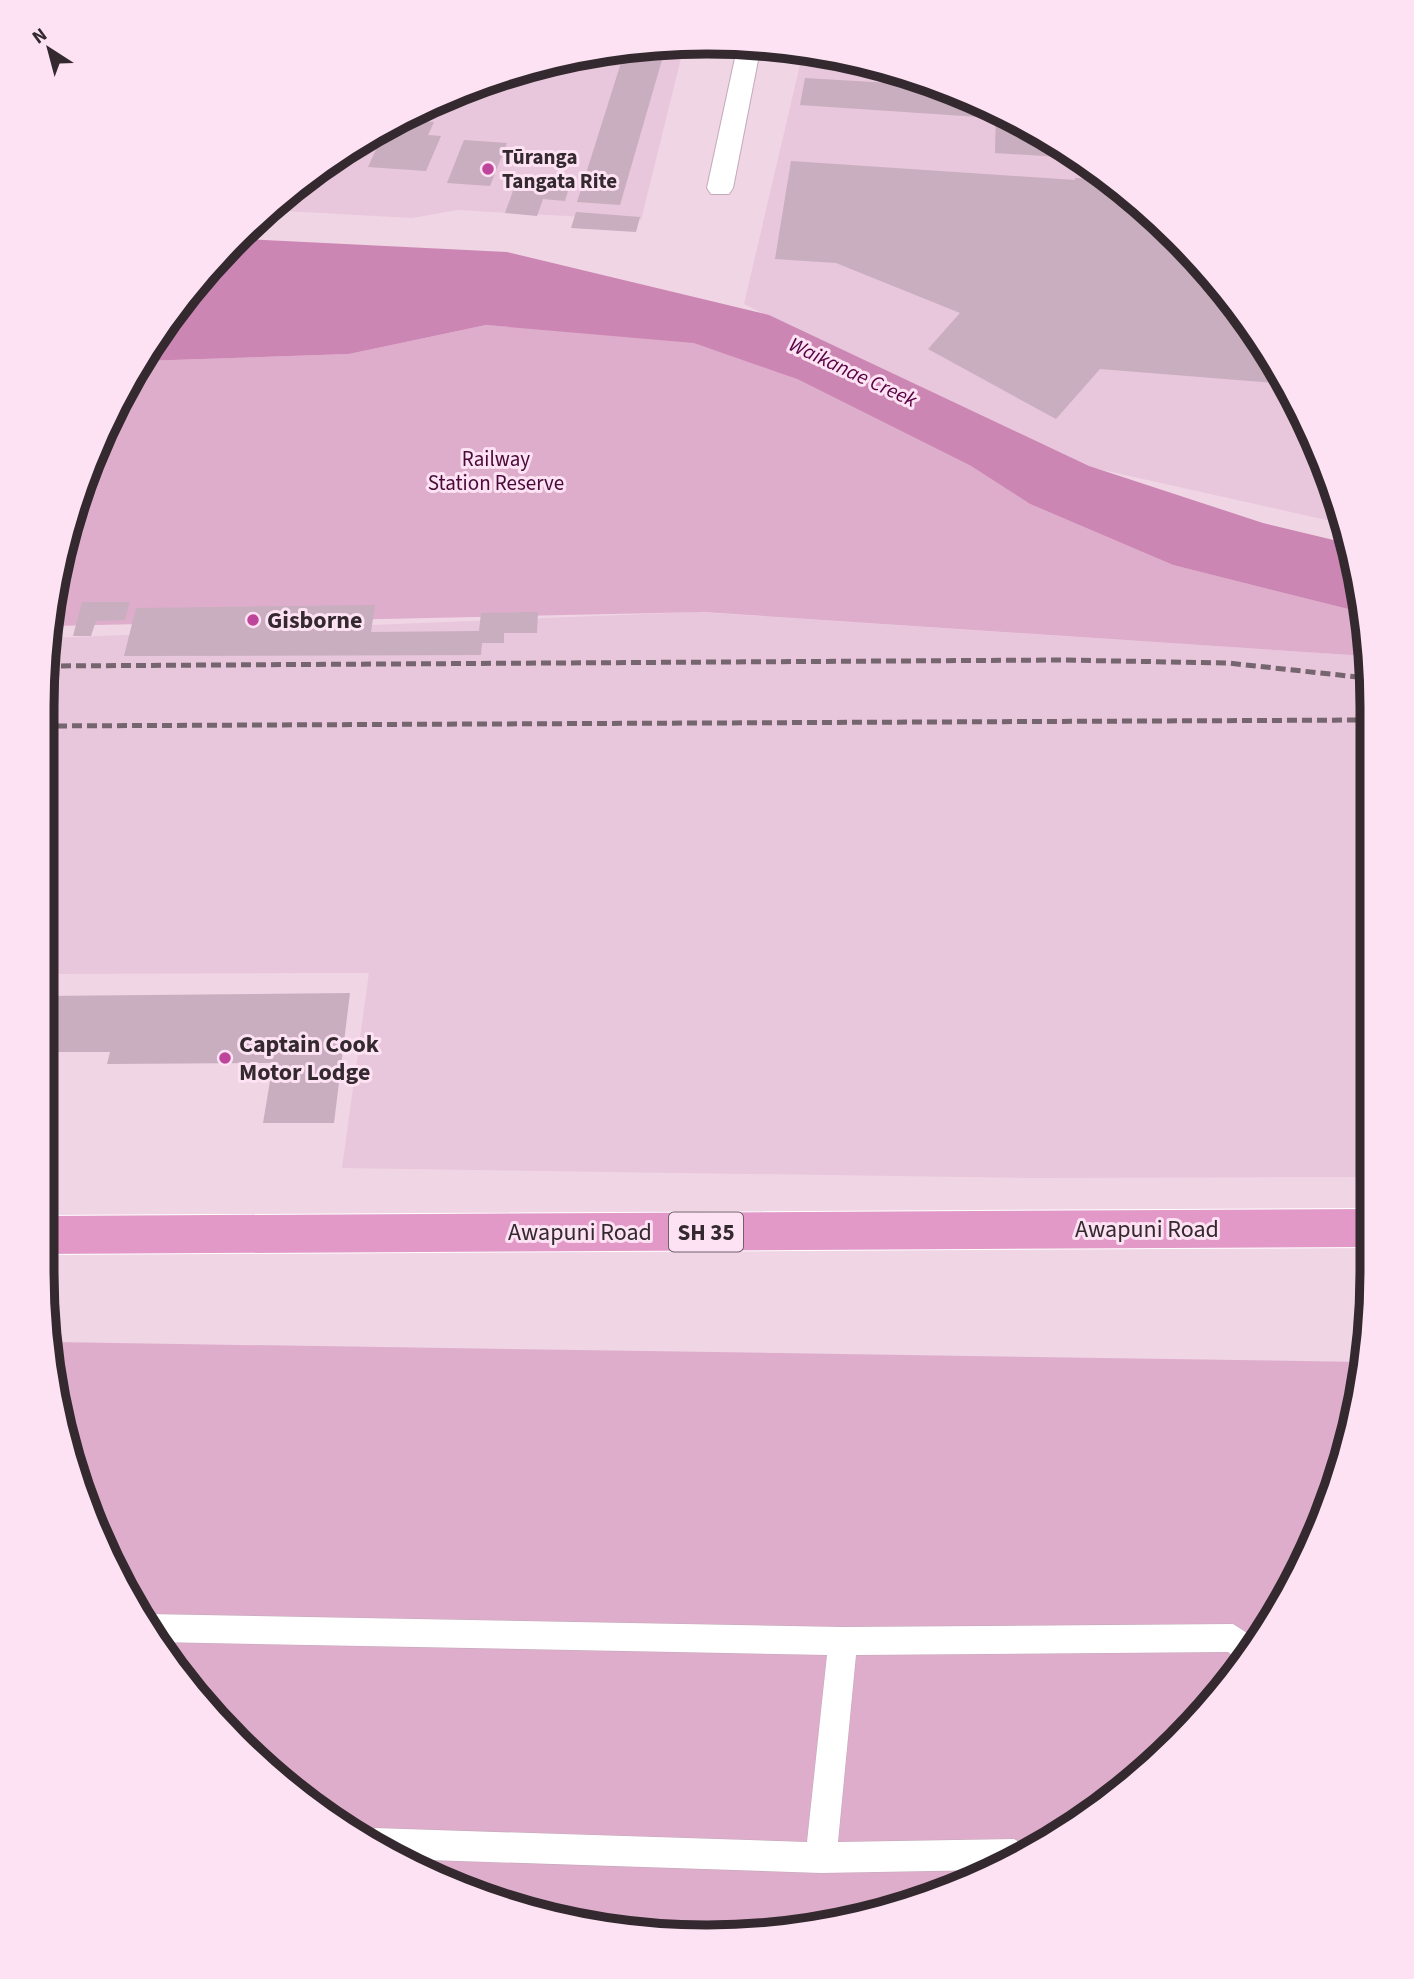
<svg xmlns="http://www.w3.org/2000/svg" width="1414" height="1979" viewBox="0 0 1414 1979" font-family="'Source Sans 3',sans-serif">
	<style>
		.built { fill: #e8c6db }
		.green { fill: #deadcb }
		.water { fill: #cc86b3 }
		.building { fill: #c8aebe }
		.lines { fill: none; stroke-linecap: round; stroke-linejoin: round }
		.lane-casing { stroke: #c3a9b9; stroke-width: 1 }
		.street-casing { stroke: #c3a9b9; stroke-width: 2 }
		.highway-casing { stroke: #fff; stroke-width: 2 }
		.lane { fill: #fff; fill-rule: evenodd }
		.street { fill: #fff; fill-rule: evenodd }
		.highway { fill: #e299c8; fill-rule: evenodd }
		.rail { stroke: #75656e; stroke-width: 5; stroke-dasharray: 10 5; stroke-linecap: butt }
		.poi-dot { fill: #bd459a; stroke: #fde2f3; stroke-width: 2.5 }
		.labels { text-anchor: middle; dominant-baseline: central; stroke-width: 6; stroke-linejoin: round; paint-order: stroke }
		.far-poi-label { font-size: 21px; font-weight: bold; fill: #33292f; stroke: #fde2f3; text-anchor: start }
		.far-water-label { font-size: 21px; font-style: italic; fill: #570043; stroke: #fde2f3 }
		.far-park-label { font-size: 21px; fill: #490a39; stroke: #fde2f3 }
		.shield { fill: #fde2f3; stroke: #70606a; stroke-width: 2 }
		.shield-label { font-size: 23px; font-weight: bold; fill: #33292f }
		.poi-label { font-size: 24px; font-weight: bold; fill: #33292f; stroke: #fde2f3; text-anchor: start }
		.street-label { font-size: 24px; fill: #33292f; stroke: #fde2f3 }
		.rim { fill: none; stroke: #33292f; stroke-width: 9 }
	</style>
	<rect width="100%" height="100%" fill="#f0d5e5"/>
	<!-- built -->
	<g class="built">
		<polygon points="684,46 641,220 457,210 412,218 266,210 375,131 494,77 621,48"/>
		<polygon points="803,52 880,65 1001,111 1112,180 1207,269 1321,452 1340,523 1049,458 744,304"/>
		<polygon points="696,612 1366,656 1370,1177 1029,1178 342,1168 369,973 42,974 42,707 49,638"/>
	</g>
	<!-- green -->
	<g class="green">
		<polygon points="486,325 703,340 797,379 971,466 1030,504 1173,565 1364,613 1366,656 703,612 50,626 55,577 131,374 142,361 349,354"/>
		<polygon points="51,1342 1363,1362 1349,1444 1304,1566 1234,1677 1145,1772 962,1886 793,1931 620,1931 413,1869 269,1772 154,1641 65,1444"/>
	</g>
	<!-- water -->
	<polygon class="water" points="243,239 507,252 769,315 1089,466 1263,523 1346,543 1364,613 1173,565 1030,504 971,466 797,379 694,343 486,325 349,354 142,361"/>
	<!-- building -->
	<g class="building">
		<polygon points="666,46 620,205 577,202 626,47"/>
		<polygon points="805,78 890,83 891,80 917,79 981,103 979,117 800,105"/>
		<polygon points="996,109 1001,111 1078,158 995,153"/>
		<polygon points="406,120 434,122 428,135 441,136 426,171 368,167 384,132 400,133"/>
		<polygon points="464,140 507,143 490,186 447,183"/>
		<polygon points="356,144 345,167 326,166 333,161"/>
		<polygon points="791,161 1075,180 1075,178 1094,179 1093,168 1112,180 1207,269 1276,383 1100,369 1056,419 928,349 960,313 836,263 775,259"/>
		<polygon points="518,177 571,181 565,201 543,199 537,216 505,213"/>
		<polygon points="576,212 640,217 636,232 571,228"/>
		<polygon points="82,602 130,602 125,620 96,621 91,636 73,636"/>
		<polygon points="375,605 371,632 479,631 481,613 538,612 537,633 504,633 504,643 482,643 481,655 124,656 136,608"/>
		<polygon points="350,993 334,1123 263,1123 273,1063 107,1064 110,1052 42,1052 42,996"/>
	</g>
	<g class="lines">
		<defs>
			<polygon id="lane" points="148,1614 843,1627 1233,1624 1258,1640 1243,1663 1228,1652 856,1655 838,1842 1014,1839 1026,1846 988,1870 821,1873 399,1859 363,1835 375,1828 807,1842 827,1655 155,1642 142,1616"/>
			<polygon id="street" points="738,44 761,45 733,188 729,194 711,194 707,188"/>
			<polygon id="highway" points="1370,1209 1370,1247 42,1254 42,1216"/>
		</defs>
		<!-- lane casing -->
		<use href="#lane" class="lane-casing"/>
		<!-- street casing -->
		<use href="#street" class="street-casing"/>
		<!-- highway casing -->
		<use href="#highway" class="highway-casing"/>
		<!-- lane -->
		<use href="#lane" class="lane"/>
		<!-- street -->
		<use href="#street" class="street"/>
		<!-- highway -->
		<use href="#highway" class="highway"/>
		<!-- rail -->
		<g class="rail">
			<polyline points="46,666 1061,660 1228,663 1367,678"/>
			<polyline points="42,726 1367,720"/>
		</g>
	</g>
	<!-- markers -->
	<g class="poi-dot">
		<circle cx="488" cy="169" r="7"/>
		<circle cx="253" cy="620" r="7"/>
		<circle cx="225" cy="1058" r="7"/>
	</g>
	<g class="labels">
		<!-- far-poi labels -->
		<g class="far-poi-label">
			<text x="502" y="157">Tūranga<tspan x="502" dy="24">Tangata Rite</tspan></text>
		</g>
		<!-- far-water labels -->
		<g class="far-water-label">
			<text transform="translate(853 372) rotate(25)">Waikanae Creek</text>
		</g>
		<!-- far-park labels -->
		<g class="far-park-label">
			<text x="496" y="459">Railway<tspan x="496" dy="24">Station Reserve</tspan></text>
		</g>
		<!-- shield labels -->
		<rect class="shield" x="669" y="1212.5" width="74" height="39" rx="5"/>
		<g class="shield-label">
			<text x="706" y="1232">SH 35</text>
		</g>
		<!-- poi labels -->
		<g class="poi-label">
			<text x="267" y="620">Gisborne</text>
			<text x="239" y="1044">Captain Cook<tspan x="239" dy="28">Motor Lodge</tspan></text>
		</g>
		<!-- street labels -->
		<g class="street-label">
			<text x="1147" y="1229">Awapuni Road</text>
			<text x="580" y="1232">Awapuni Road</text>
		</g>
	</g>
	<!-- crop -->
	<path d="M0 0H1414V1979H0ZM707 54H707A653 653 0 0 1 1360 707V1272A653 653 0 0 1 707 1925H707A653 653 0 0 1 54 1272V707A653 653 0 0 1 707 54Z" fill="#fde2f3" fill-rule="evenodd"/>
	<path class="rim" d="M707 54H707A653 653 0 0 1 1360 707V1272A653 653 0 0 1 707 1925H707A653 653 0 0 1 54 1272V707A653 653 0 0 1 707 54Z"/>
	<!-- north arrow -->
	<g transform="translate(49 49) rotate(324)" stroke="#fde2f3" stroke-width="5" paint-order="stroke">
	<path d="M0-5L12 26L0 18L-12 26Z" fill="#33292f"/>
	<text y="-10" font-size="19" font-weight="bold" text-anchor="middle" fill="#33292f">N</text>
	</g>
</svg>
